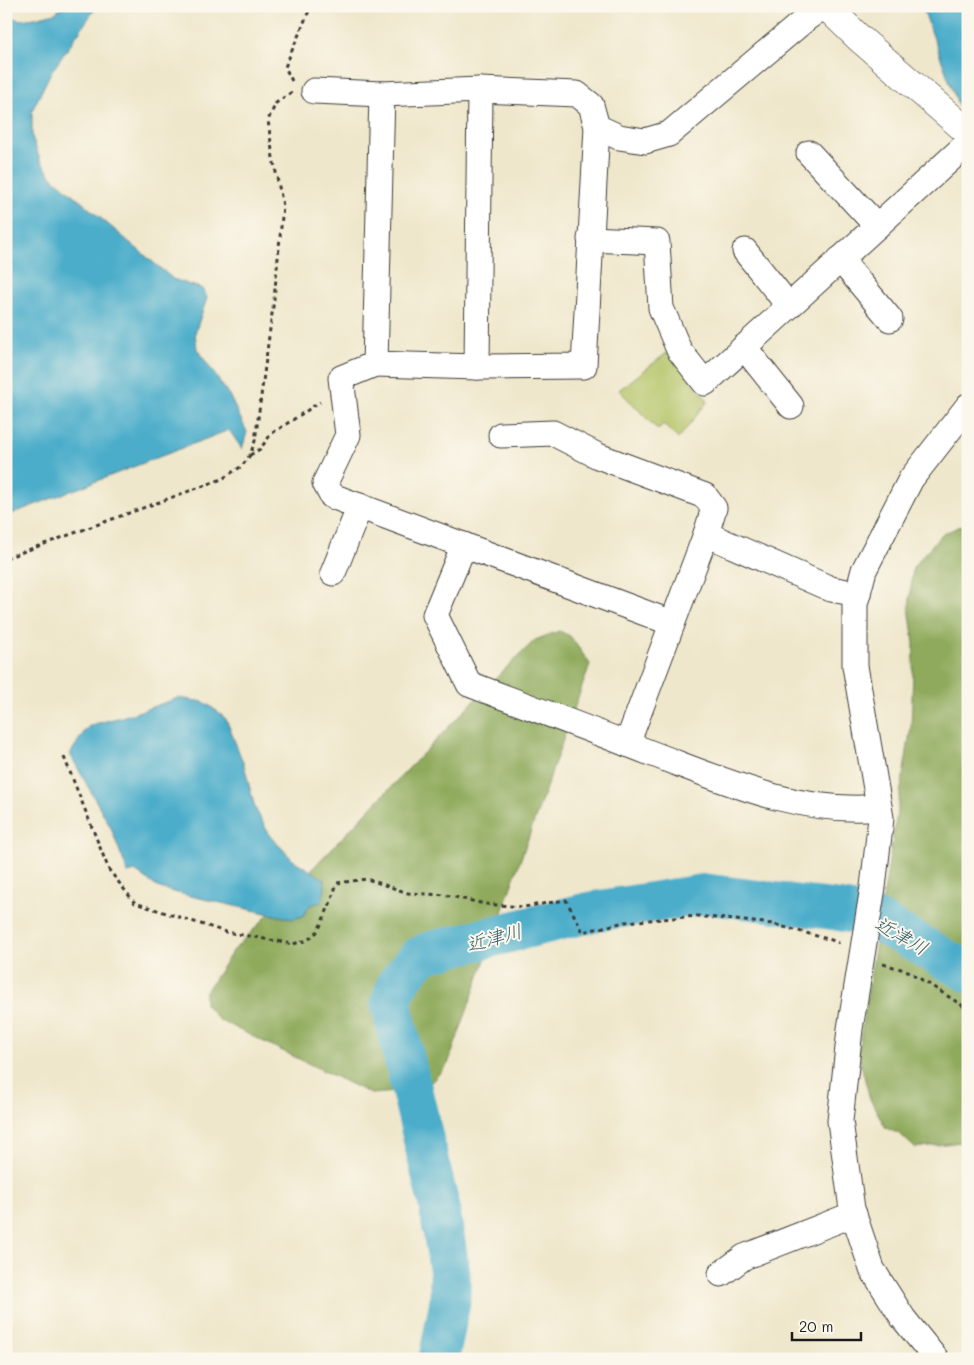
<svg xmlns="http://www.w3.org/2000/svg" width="974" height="1365" viewBox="0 0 974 1365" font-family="Mali,'Klee One',sans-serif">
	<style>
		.green { fill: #b4c467; stroke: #687042 }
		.forest { fill: #8faa5c; stroke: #56633c }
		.water { fill: #4badca; stroke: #346473 }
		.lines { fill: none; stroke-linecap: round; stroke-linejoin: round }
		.river { stroke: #4badca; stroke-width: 41 }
		.street-casing { stroke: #3c3a36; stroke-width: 27 }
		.secondary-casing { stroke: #3c3a36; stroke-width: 29 }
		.path { stroke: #3c3a36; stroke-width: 3; stroke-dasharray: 4 4; stroke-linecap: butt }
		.street { stroke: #fff; stroke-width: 25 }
		.secondary { stroke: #fff; stroke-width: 28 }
		.labels { text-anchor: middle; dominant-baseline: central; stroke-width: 4; stroke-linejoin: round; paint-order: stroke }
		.water-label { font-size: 19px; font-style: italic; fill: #315d6a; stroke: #fbf7ec }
	</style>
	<rect width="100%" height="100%" fill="#fbf7ec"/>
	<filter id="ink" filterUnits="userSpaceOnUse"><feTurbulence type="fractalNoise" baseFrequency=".02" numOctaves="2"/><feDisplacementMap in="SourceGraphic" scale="10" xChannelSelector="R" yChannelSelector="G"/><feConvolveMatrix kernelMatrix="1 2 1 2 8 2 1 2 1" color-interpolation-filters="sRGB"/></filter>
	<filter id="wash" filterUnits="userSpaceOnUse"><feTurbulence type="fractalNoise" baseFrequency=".0096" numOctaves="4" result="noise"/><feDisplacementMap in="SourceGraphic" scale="20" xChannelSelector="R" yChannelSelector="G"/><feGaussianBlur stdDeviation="1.12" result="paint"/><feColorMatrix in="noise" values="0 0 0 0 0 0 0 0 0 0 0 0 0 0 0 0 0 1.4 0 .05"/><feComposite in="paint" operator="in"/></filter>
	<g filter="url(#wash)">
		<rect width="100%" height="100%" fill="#efe7cb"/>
		<!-- green -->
		<polygon class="green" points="668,352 708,401 678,439 663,424 658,430 619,390"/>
		<!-- forest -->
		<g class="forest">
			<polygon points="968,523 968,1141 915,1148 900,1134 886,1128 870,1099 858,1053 911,727 914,643 909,608 913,567 942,534"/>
			<polygon points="559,631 570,636 590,664 448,1064 424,1090 371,1094 219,1020 205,1004 205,993 233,951 494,680 535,640"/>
		</g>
		<!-- water -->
		<g class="water">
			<polygon points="6,6 9,16 19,20 35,18 55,13 63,6 97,6 50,74 32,111 32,136 40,160 52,177 173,279 203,289 207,298 195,333 197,349 229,395 247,432 242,449 229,430 6,516"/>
			<polygon points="922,6 968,6 968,112 958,105"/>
			<polygon points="178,698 204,702 218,712 226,719 244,765 255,808 270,836 293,860 324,879 325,888 322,902 310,905 303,916 292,919 173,892 157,887 135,871 128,873 111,828 70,754 86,729 91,725 132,714"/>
		</g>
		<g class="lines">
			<!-- river -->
			<polyline class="river" points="439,1359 450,1301 450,1274 439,1205 391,1003 398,982 419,957 430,952 591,912 706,894 837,910 869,916 968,972"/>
		</g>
	</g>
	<g filter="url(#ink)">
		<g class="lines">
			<defs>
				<g id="street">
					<polygon points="480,90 577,94 591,105 597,127 584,366 477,367 375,364 382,94"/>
					<polyline points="314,91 382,94"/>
					<polyline points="597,127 619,137 645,141 669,134 807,18 824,6"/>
					<polyline points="809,153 877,226"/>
					<polyline points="590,239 657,242 661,308 679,350 705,383 968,143"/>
					<polyline points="745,251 789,306"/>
					<polyline points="840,259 890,319"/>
					<polyline points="744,347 791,406"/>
					<polyline points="375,364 341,378 348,435 325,483 332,496 672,623"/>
					<polyline points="477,367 480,90"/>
					<polyline points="501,435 553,433 598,456 705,496 714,508 706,534 627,744"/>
					<polyline points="706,534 831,589 858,594"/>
					<path d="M 464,545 L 435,615 L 469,684 C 530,707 592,730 653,754 C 725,781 800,815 879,807"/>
					<polyline points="333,573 360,506"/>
					<polyline points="721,1274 744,1257 854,1214"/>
					<polyline points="936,1359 903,1318 872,1269 852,1209 840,1121 850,1029 873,887 881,818 855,666 855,604 864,570 911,479 968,406"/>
				</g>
				<polyline id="secondary" points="826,6 859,38 968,132"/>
			</defs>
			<!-- street casing -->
			<use href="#street" class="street-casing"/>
			<!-- secondary casing -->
			<use href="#secondary" class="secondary-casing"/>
			<!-- path -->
			<g class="path">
				<polyline points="292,81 285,67 311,6"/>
				<polyline points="250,455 260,449 271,434 320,402"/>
				<polyline points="6,558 222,479 242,466 250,455 255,441 274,299 283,206 273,158 268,120 276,103 292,92"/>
				<polyline points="64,757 109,870 135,903 226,932 293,944 308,940 318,931 330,904 337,883 367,879 408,893 446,895 485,904 524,907 566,900 583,932 625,922 697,916 773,924 835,941 839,943"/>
				<polyline points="883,964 908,971 968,1009"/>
			</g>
			<!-- street -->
			<use href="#street" class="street"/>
			<!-- secondary -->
			<use href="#secondary" class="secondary"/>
		</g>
	</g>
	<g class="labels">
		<!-- water labels -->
		<g class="water-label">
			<text transform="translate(902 935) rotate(30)">近津川</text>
			<text transform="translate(494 937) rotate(-15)">近津川</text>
		</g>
	</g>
	<!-- margin -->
	<rect width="974" height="1365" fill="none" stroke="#fbf7ec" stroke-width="25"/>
	<!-- scale -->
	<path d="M792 1332v8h69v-8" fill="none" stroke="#1c1c1c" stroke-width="2.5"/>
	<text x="799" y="1332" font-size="15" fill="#1c1c1c" stroke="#fbf7ec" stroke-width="4" paint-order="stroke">20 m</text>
</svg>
